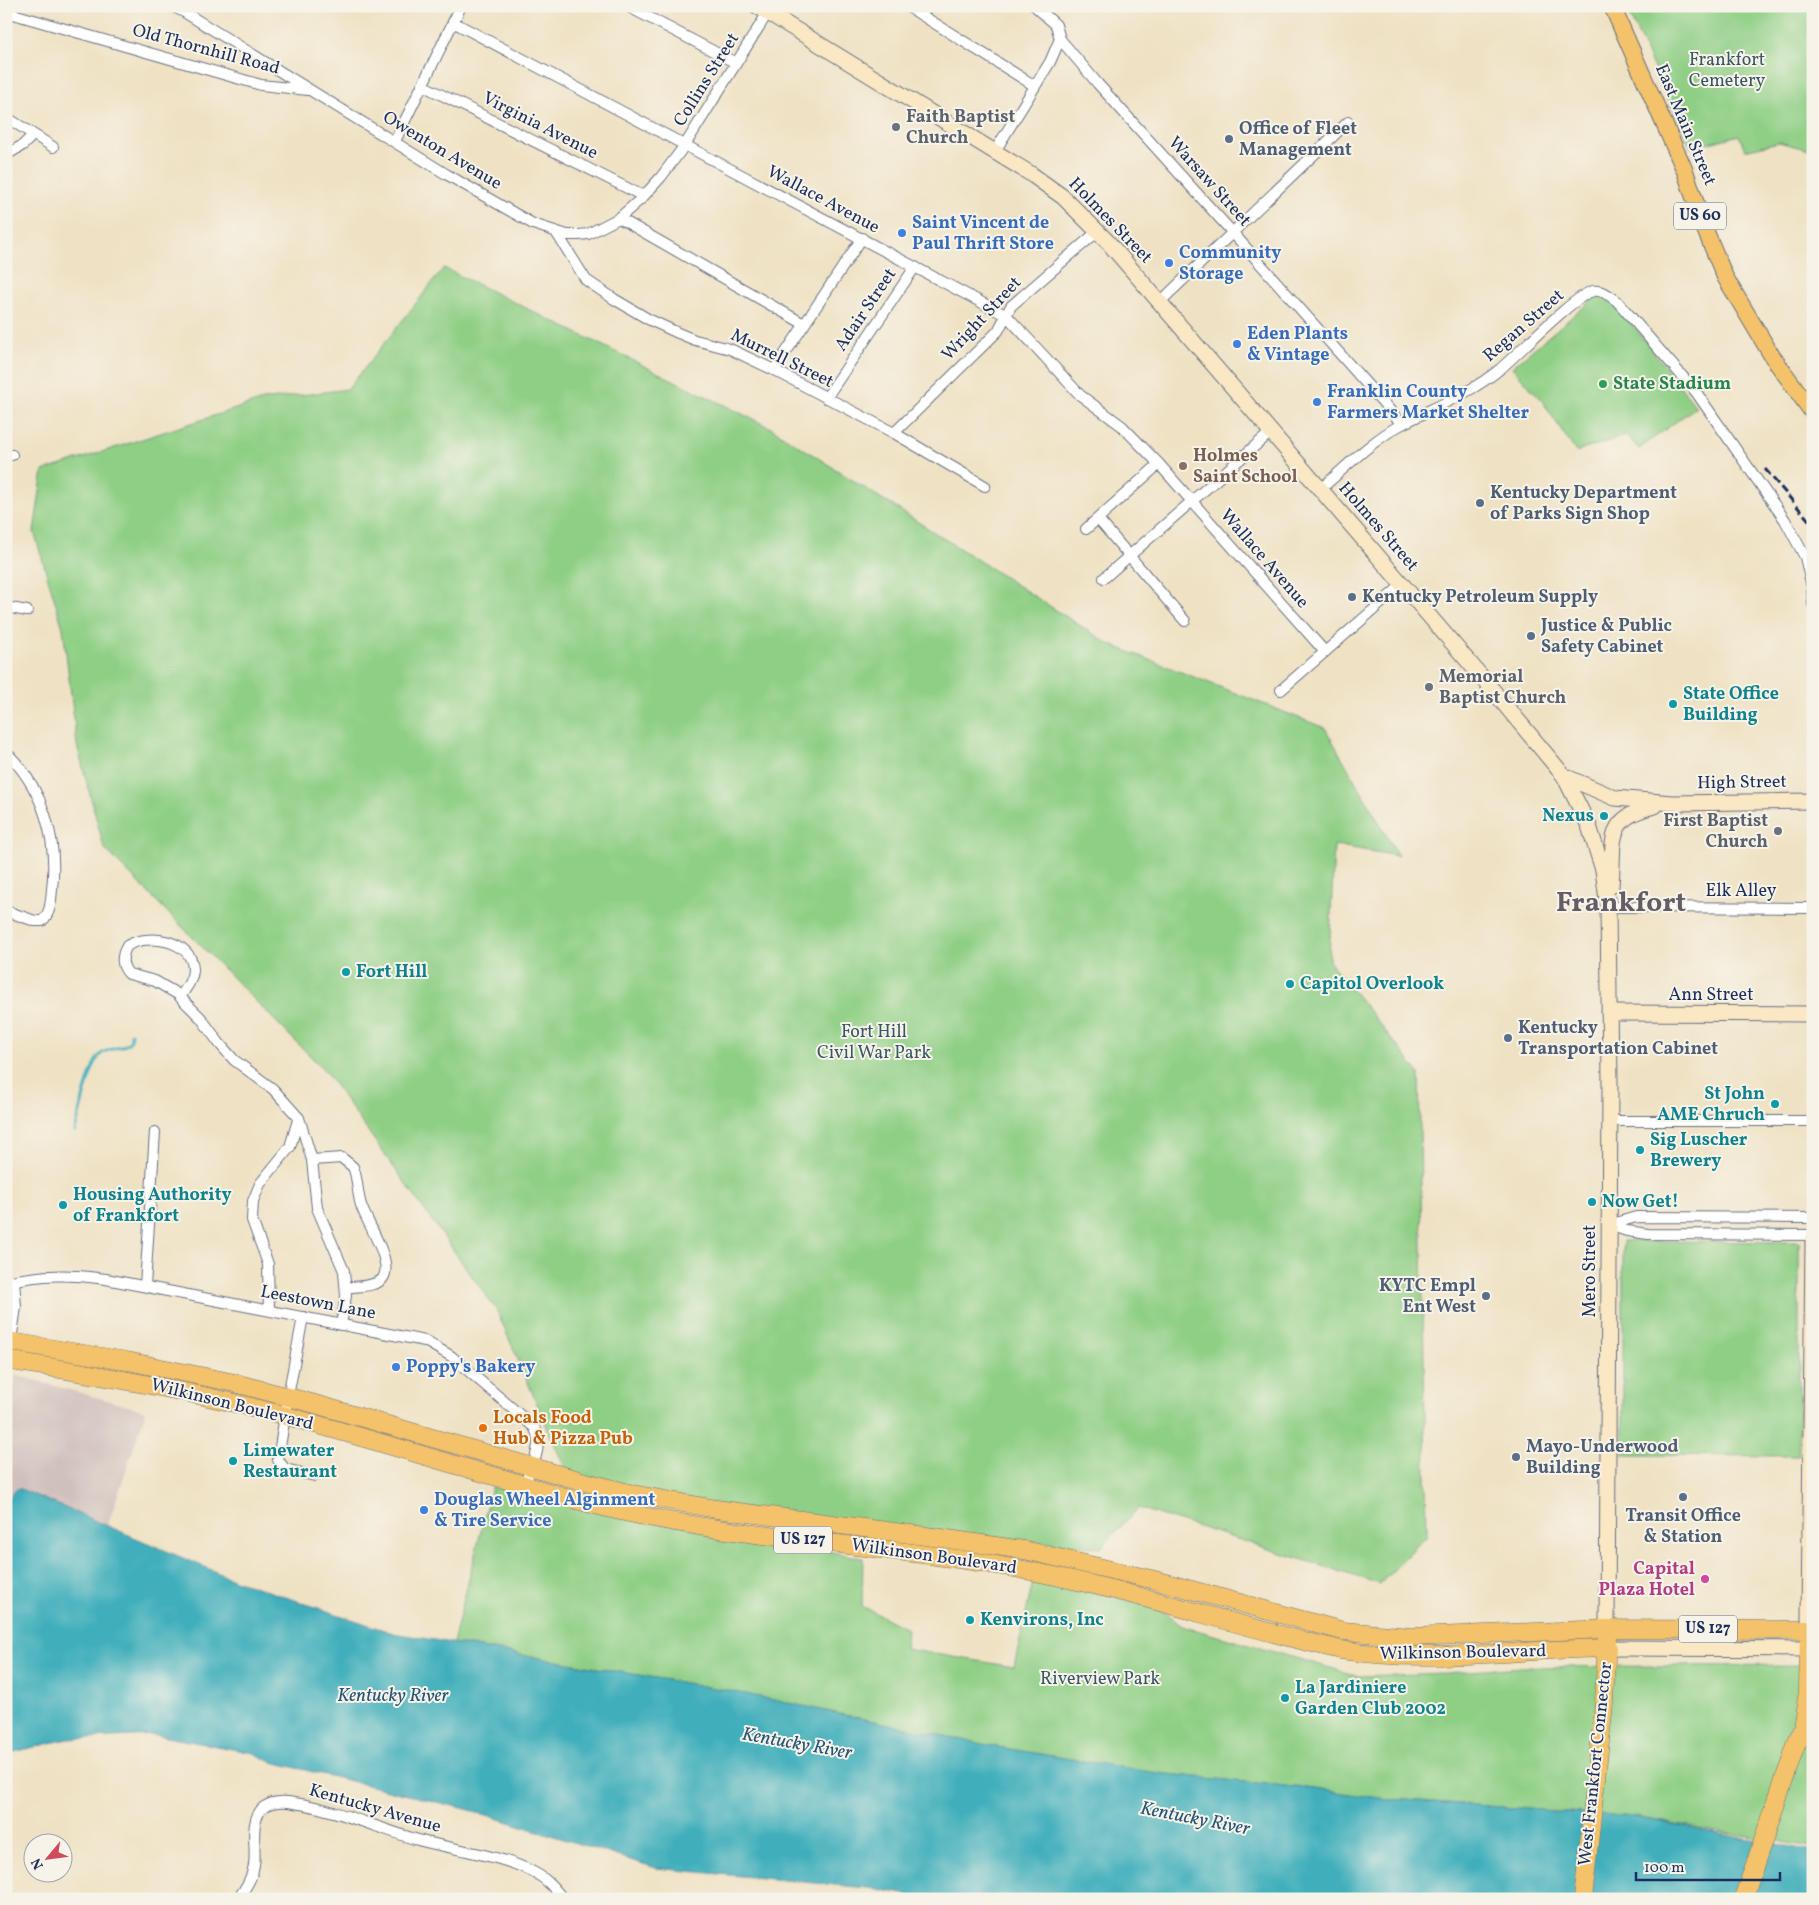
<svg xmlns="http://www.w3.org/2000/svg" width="1819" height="1905" viewBox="0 0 1819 1905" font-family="Vollkorn,serif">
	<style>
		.industrial { fill: #d0c0bc }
		.green { fill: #8fcf85; stroke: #557f72 }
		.water { fill: #40afbb; stroke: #2e6f8c }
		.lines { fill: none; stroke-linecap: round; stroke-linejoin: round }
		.stream { stroke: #40afbb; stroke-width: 3 }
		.minor-casing { stroke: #656e82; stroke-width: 12 }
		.secondary-casing { stroke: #656e82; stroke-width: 17 }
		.primary-casing { stroke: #656e82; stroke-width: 18 }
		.trunk-casing { stroke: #656e82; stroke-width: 19 }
		.minor { stroke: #fff; stroke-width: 10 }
		.secondary { stroke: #fae7c3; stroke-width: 15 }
		.primary { stroke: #f3c26a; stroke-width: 16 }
		.trunk { stroke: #f3c26a; stroke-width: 18 }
		.rail { stroke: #1b2f5e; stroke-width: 3; stroke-dasharray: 8 4; stroke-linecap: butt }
		.worship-dot { fill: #6b7280; stroke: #f7f3e8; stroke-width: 2 }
		.service-dot { fill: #5c6f8a; stroke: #f7f3e8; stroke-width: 2 }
		.shop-dot { fill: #3f7fe0; stroke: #f7f3e8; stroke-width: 2 }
		.leisure-dot { fill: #2e9e5b; stroke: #f7f3e8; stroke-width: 2 }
		.education-dot { fill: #8d6e63; stroke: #f7f3e8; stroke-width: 2 }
		.culture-dot { fill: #0f9aa8; stroke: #f7f3e8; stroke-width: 2 }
		.food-dot { fill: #e8710a; stroke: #f7f3e8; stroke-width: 2 }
		.hotel-dot { fill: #d1479c; stroke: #f7f3e8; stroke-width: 2 }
		.labels { text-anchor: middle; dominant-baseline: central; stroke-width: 4; stroke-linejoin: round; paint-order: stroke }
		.shield { fill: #f7f3e8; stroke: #5d6a87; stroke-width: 1 }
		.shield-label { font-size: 16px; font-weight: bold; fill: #1b2f5e }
		.street-label { font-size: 18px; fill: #1b2f5e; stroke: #f7f3e8 }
		.park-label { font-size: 18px; fill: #385768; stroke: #f7f3e8 }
		.worship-label { font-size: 18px; font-weight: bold; fill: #5b616d; stroke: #f7f3e8; text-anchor: start }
		.service-label { font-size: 18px; font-weight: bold; fill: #4e5e75; stroke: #f7f3e8; text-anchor: start }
		.shop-label { font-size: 18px; font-weight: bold; fill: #366cbe; stroke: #f7f3e8; text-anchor: start }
		.leisure-label { font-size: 18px; font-weight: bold; fill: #27864d; stroke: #f7f3e8; text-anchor: start }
		.education-label { font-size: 18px; font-weight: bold; fill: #785e54; stroke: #f7f3e8; text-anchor: start }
		.culture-label { font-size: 18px; font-weight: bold; fill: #0d838f; stroke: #f7f3e8; text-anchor: start }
		.food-label { font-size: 18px; font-weight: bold; fill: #c56008; stroke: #f7f3e8; text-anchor: start }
		.hotel-label { font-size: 18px; font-weight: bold; fill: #b23c85; stroke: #f7f3e8; text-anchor: end }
		.water-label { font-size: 19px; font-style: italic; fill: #26557a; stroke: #f7f3e8 }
		.town-label { font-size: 28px; font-weight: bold; fill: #645c67; stroke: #f7f3e8 }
	</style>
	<rect width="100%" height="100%" fill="#f7f3e8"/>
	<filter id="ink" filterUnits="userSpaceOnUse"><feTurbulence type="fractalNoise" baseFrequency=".02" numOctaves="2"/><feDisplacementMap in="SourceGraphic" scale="10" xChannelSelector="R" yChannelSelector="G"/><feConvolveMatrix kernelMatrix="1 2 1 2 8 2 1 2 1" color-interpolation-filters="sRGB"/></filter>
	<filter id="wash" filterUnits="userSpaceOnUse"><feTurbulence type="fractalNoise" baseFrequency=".0096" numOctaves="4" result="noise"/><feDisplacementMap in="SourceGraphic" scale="20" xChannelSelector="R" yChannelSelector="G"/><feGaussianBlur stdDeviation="1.12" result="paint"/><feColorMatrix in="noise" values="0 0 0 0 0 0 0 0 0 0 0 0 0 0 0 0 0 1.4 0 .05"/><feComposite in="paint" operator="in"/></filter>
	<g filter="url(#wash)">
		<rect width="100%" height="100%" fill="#efe2c4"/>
		<!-- industrial -->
		<polygon class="industrial" points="16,1375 146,1411 107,1527 18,1488 6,1500 6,1398 13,1391"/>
		<!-- green -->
		<g class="green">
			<polygon points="1625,6 1813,6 1813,151 1779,142 1745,150 1739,135 1691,148"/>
			<polygon points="444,268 771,428 1109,644 1325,728 1398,856 1334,845 1329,961 1419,1073 1427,1535 1380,1584 1138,1508 1101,1548 700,1507 569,1478 497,1311 324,1070 104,848 77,745 63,628 34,532 43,471 263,400 348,389"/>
			<polygon points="1598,295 1614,304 1640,334 1696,407 1639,449 1626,435 1576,452 1542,401 1512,367"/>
			<polygon points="1623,1241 1799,1242 1799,1456 1623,1455"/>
			<polygon points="492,1487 863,1558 862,1606 907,1629 905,1649 1014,1667 1034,1577 1159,1608 1182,1626 1359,1676 1447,1673 1520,1667 1813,1665 1813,1847 1635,1817 1379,1798 1314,1789 1157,1773 997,1747 731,1691 453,1643"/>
		</g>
		<!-- water -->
		<polygon class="water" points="18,1488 235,1580 393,1633 731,1691 997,1747 1157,1773 1314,1789 1379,1798 1635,1817 1813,1851 1813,1899 929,1899 878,1889 656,1868 474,1811 272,1762 254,1753 156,1735 67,1739 6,1754 6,1500"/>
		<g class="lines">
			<!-- stream -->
			<path class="stream" d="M 75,1131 C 79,1116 90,1063 101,1054 C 111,1046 124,1050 131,1040 L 131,1033"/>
		</g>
	</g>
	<g filter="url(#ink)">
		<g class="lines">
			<defs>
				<g id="minor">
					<polyline points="172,6 184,12 446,174 533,224 567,235 579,235 588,234 619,218 642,198 661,177 685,145 772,6"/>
					<polyline points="627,6 736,63"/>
					<polyline points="907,6 1035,86"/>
					<polyline points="1035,6 1056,25 1060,39 1098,84 1233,233 1402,424"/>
					<polyline points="6,12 261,85 308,90"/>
					<polyline points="453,22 1007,316 1080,395 1122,426 1159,464 1325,652"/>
					<polyline points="422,85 643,196"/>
					<polyline points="6,117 53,147"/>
					<polyline points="395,141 461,6"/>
					<polyline points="995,151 1050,62 1060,39"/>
					<polyline points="6,155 23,145 33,135"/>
					<polyline points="619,218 804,324"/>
					<polyline points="556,232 586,280 614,299 648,319 678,333 695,340 730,349 774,370 894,433 985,486"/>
					<polyline points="1160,302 1348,122"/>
					<polyline points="774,370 862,238"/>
					<polyline points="826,398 915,267"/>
					<polyline points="894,433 998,331 1011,306 1098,231"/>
					<polyline points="6,455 12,455"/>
					<path d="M 1321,489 C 1345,467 1375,438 1404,423 C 1437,406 1471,393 1500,369 C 1518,354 1575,295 1593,291 C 1602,289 1610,296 1617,301 L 1696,392 L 1785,520 L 1805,557 L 1812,587 L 1813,604"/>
					<polyline points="1098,519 1185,621"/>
					<polyline points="1086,529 1159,464"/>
					<polyline points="1104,578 1271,432"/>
					<polyline points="6,607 27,611"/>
					<polyline points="1281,690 1402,585"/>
					<path d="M 6,752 C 43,788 58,838 52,889 C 51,900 51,913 42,921 L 35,921 L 6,911"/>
					<polyline points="1608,907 1813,908"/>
					<path d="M 180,997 C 186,988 193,980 193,969 C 192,939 146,933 127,946 C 121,956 121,966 129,974 L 155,981 L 179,995 L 180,997 L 201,1018 L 219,1043 L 234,1060 L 273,1089 L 299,1118 L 312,1160 L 317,1208 L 344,1271 L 346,1296 L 341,1325"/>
					<polyline points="1609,1121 1813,1121"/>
					<path d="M 312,1160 L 342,1158 L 353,1167 C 358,1178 357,1193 361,1205 C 366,1222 394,1262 383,1278 C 377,1287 356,1286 346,1288"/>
					<polyline points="1609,1225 1636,1217 1813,1218"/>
					<polyline points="1610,1225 1627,1231 1648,1234 1813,1235"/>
					<path d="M 6,1282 C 44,1274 68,1274 106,1279 L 425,1341 L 451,1356 L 534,1427 C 545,1444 531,1468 524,1485"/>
					<polyline points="145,1286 155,1132"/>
					<polyline points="269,1310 268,1264 252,1220 253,1201 260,1184 290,1147 298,1120"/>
					<polyline points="303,1317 288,1396 278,1460 285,1469 315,1476"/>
					<polyline points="10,1347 16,1307 14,1281"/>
					<path d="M 237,1899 C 246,1889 252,1878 254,1865 C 257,1848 248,1820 264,1807 C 273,1801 284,1801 294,1803 C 336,1809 377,1828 418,1840 C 455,1850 502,1855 535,1873 C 547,1879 555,1889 563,1899"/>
				</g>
				<g id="secondary">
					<polyline points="757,6 1031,174 1063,197 1107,241 1486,682 1564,776 1589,826 1603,870 1608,907 1610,1083 1607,1629"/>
					<polyline points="1564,776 1615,798 1638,800 1672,803 1813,801"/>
					<path d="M 1611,886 C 1615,842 1603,818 1655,806"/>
					<polyline points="1609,1013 1813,1014"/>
					<polyline points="1813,1239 1809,1617 1809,1630 1813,1630"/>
					<polyline points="1608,1648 1813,1649"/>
				</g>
				<polyline id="primary" points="1612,6 1685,171 1704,227 1725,277 1772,356 1813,413"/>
				<g id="trunk">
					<polyline points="6,1341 127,1361 235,1383 315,1404 578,1480 633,1494 716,1509 941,1538 1024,1550 1155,1580 1343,1631 1412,1637 1607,1629 1809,1630 1808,1692 1802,1728 1743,1899"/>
					<path d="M 6,1360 C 99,1375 192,1391 283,1415 C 356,1435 428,1457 501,1478 C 540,1490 580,1502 620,1511 C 748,1540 879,1544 1008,1567 C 1121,1586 1230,1625 1341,1650 C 1430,1664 1519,1649 1608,1648"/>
					<polyline points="1583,1899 1604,1704 1607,1637"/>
				</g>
			</defs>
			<!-- minor casing -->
			<use href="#minor" class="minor-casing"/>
			<!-- secondary casing -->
			<use href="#secondary" class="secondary-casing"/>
			<!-- primary casing -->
			<use href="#primary" class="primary-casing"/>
			<!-- trunk casing -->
			<use href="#trunk" class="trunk-casing"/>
			<!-- minor -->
			<use href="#minor" class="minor"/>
			<!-- secondary -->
			<use href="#secondary" class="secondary"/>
			<!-- primary -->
			<use href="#primary" class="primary"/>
			<!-- trunk -->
			<use href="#trunk" class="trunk"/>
			<!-- rail -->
			<polyline class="rail" points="1765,469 1813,525"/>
		</g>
	</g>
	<!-- markers -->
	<g class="worship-dot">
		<circle cx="896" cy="127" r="5"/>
		<circle cx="1429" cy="687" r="5"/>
		<circle cx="1778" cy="831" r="5"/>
	</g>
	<g class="service-dot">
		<circle cx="1229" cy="139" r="5"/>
		<circle cx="1480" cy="503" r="5"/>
		<circle cx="1352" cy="597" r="5"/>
		<circle cx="1531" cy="636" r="5"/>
		<circle cx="1508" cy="1038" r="5"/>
		<circle cx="1486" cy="1296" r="5"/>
		<circle cx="1516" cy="1457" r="5"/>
		<circle cx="1683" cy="1497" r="5"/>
	</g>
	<g class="shop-dot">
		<circle cx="902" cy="233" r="5"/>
		<circle cx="1169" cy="263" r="5"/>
		<circle cx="1237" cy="344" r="5"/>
		<circle cx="1317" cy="402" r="5"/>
		<circle cx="396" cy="1367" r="5"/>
		<circle cx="424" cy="1510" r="5"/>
	</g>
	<circle class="leisure-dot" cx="1603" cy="384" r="5"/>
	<circle class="education-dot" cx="1183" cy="466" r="5"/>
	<g class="culture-dot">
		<circle cx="1673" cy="704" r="5"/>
		<circle cx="1604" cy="816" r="5"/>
		<circle cx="346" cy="972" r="5"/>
		<circle cx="1290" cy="984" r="5"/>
		<circle cx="1775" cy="1104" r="5"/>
		<circle cx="1640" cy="1150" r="5"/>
		<circle cx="1592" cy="1202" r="5"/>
		<circle cx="63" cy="1205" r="5"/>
		<circle cx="233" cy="1461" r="5"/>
		<circle cx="970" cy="1620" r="5"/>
		<circle cx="1285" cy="1698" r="5"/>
	</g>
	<circle class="food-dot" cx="483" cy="1428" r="5"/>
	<circle class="hotel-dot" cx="1705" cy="1579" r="5"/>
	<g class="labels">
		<!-- shield labels -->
		<g class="shield">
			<rect x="1674" y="202.5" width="52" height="27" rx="4"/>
			<rect x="774" y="1526.5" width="58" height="27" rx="4"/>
			<rect x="1679" y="1615.5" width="58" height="27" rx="4"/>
		</g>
		<g class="shield-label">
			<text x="1700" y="216">US 60</text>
			<text x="803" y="1540">US 127</text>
			<text x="1708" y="1629">US 127</text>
		</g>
		<!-- street labels -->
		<g class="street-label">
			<text transform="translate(206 50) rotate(15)">Old Thornhill Road</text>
			<text transform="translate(707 80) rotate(-58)">Collins Street</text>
			<text transform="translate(1685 125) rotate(67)">East Main Street</text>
			<text transform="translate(540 126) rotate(27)">Virginia Avenue</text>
			<text transform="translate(442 151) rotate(31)">Owenton Avenue</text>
			<text transform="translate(1209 182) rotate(48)">Warsaw Street</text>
			<text transform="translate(823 200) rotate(28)">Wallace Avenue</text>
			<text transform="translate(1110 221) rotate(46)">Holmes Street</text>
			<text transform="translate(866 310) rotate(-56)">Adair Street</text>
			<text transform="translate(982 319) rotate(-47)">Wright Street</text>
			<text transform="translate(1524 326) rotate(-41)">Regan Street</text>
			<text transform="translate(782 359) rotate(26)">Murrell Street</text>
			<text transform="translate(1378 527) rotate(49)">Holmes Street</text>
			<text transform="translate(1264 559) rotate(49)">Wallace Avenue</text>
			<text transform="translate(1742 783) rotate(-1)">High Street</text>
			<text x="1741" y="891">Elk Alley</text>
			<text x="1711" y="995">Ann Street</text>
			<text transform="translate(1590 1271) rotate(-90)">Mero Street</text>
			<text transform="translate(318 1303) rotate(11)">Leestown Lane</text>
			<text transform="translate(232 1405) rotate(14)">Wilkinson Boulevard</text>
			<text transform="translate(934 1557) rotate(8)">Wilkinson Boulevard</text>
			<text transform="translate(1463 1653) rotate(-1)">Wilkinson Boulevard</text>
			<text transform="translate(1596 1764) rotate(-84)">West Frankfort Connector</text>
			<text transform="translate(375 1809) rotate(16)">Kentucky Avenue</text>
		</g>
		<!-- park labels -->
		<g class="park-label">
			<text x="1727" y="60">Frankfort<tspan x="1727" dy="21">Cemetery</tspan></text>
			<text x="874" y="1032">Fort Hill<tspan x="874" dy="21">Civil War Park</tspan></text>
			<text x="1100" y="1679">Riverview Park</text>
		</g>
		<!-- worship labels -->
		<g class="worship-label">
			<text x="906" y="117">Faith Baptist<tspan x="906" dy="21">Church</tspan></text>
			<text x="1439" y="677">Memorial<tspan x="1439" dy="21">Baptist Church</tspan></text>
			<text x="1768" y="821" text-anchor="end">First Baptist<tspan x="1768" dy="21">Church</tspan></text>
		</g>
		<!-- service labels -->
		<g class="service-label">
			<text x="1239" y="129">Office of Fleet<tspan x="1239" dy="21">Management</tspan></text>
			<text x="1490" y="493">Kentucky Department<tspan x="1490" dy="21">of Parks Sign Shop</tspan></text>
			<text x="1362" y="597">Kentucky Petroleum Supply</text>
			<text x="1541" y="626">Justice &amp; Public<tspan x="1541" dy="21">Safety Cabinet</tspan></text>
			<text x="1518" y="1028">Kentucky<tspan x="1518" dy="21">Transportation Cabinet</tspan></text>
			<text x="1476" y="1286" text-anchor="end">KYTC Empl<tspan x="1476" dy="21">Ent West</tspan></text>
			<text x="1526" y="1447">Mayo-Underwood<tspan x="1526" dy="21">Building</tspan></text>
			<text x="1683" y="1516" text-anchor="middle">Transit Office<tspan x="1683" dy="21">&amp; Station</tspan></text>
		</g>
		<!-- shop labels -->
		<g class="shop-label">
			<text x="912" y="223">Saint Vincent de<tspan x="912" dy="21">Paul Thrift Store</tspan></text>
			<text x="1179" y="253">Community<tspan x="1179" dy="21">Storage</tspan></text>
			<text x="1247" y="334">Eden Plants<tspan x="1247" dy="21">&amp; Vintage</tspan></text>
			<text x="1327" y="392">Franklin County<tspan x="1327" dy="21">Farmers Market Shelter</tspan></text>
			<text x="406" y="1367">Poppy's Bakery</text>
			<text x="434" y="1500">Douglas Wheel Alginment<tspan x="434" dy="21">&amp; Tire Service</tspan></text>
		</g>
		<!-- leisure labels -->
		<g class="leisure-label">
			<text x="1613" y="384">State Stadium</text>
		</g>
		<!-- education labels -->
		<g class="education-label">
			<text x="1193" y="456">Holmes<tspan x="1193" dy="21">Saint School</tspan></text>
		</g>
		<!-- culture labels -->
		<g class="culture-label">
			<text x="1683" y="694">State Office<tspan x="1683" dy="21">Building</tspan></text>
			<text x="1594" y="816" text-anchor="end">Nexus</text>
			<text x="356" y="972">Fort Hill</text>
			<text x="1300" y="984">Capitol Overlook</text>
			<text x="1765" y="1094" text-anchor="end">St John<tspan x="1765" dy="21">AME Chruch</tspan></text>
			<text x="1650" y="1140">Sig Luscher<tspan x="1650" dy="21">Brewery</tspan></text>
			<text x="73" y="1195">Housing Authority<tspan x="73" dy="21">of Frankfort</tspan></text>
			<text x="1602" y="1202">Now Get!</text>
			<text x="243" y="1451">Limewater<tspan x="243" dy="21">Restaurant</tspan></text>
			<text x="980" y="1620">Kenvirons, Inc</text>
			<text x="1295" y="1688">La Jardiniere<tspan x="1295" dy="21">Garden Club 2002</tspan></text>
		</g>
		<!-- food labels -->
		<g class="food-label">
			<text x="493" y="1418">Locals Food<tspan x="493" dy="21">Hub &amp; Pizza Pub</tspan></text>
		</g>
		<!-- hotel labels -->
		<g class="hotel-label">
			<text x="1695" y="1569">Capital<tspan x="1695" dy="21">Plaza Hotel</tspan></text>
		</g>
		<!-- water labels -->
		<g class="water-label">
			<text x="393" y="1696">Kentucky River</text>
			<text transform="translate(797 1744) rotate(10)">Kentucky River</text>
			<text transform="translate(1195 1819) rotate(11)">Kentucky River</text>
		</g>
		<!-- town labels -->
		<g class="town-label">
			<text x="1621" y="903">Frankfort</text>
		</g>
	</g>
	<!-- margin -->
	<rect width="1819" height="1905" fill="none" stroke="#f7f3e8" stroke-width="25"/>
	<!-- north arrow -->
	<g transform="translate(48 1858) rotate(241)"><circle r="24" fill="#f7f3e8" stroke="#9fa5b1"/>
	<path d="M0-4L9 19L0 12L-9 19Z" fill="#d1495b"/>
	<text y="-8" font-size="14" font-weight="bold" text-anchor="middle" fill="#1b2f5e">N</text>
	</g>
	<!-- scale -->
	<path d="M1636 1872v8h144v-8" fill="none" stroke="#1b2f5e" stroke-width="2.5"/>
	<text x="1644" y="1872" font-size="15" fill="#1b2f5e" stroke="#f7f3e8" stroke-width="4" paint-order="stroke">100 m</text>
</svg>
